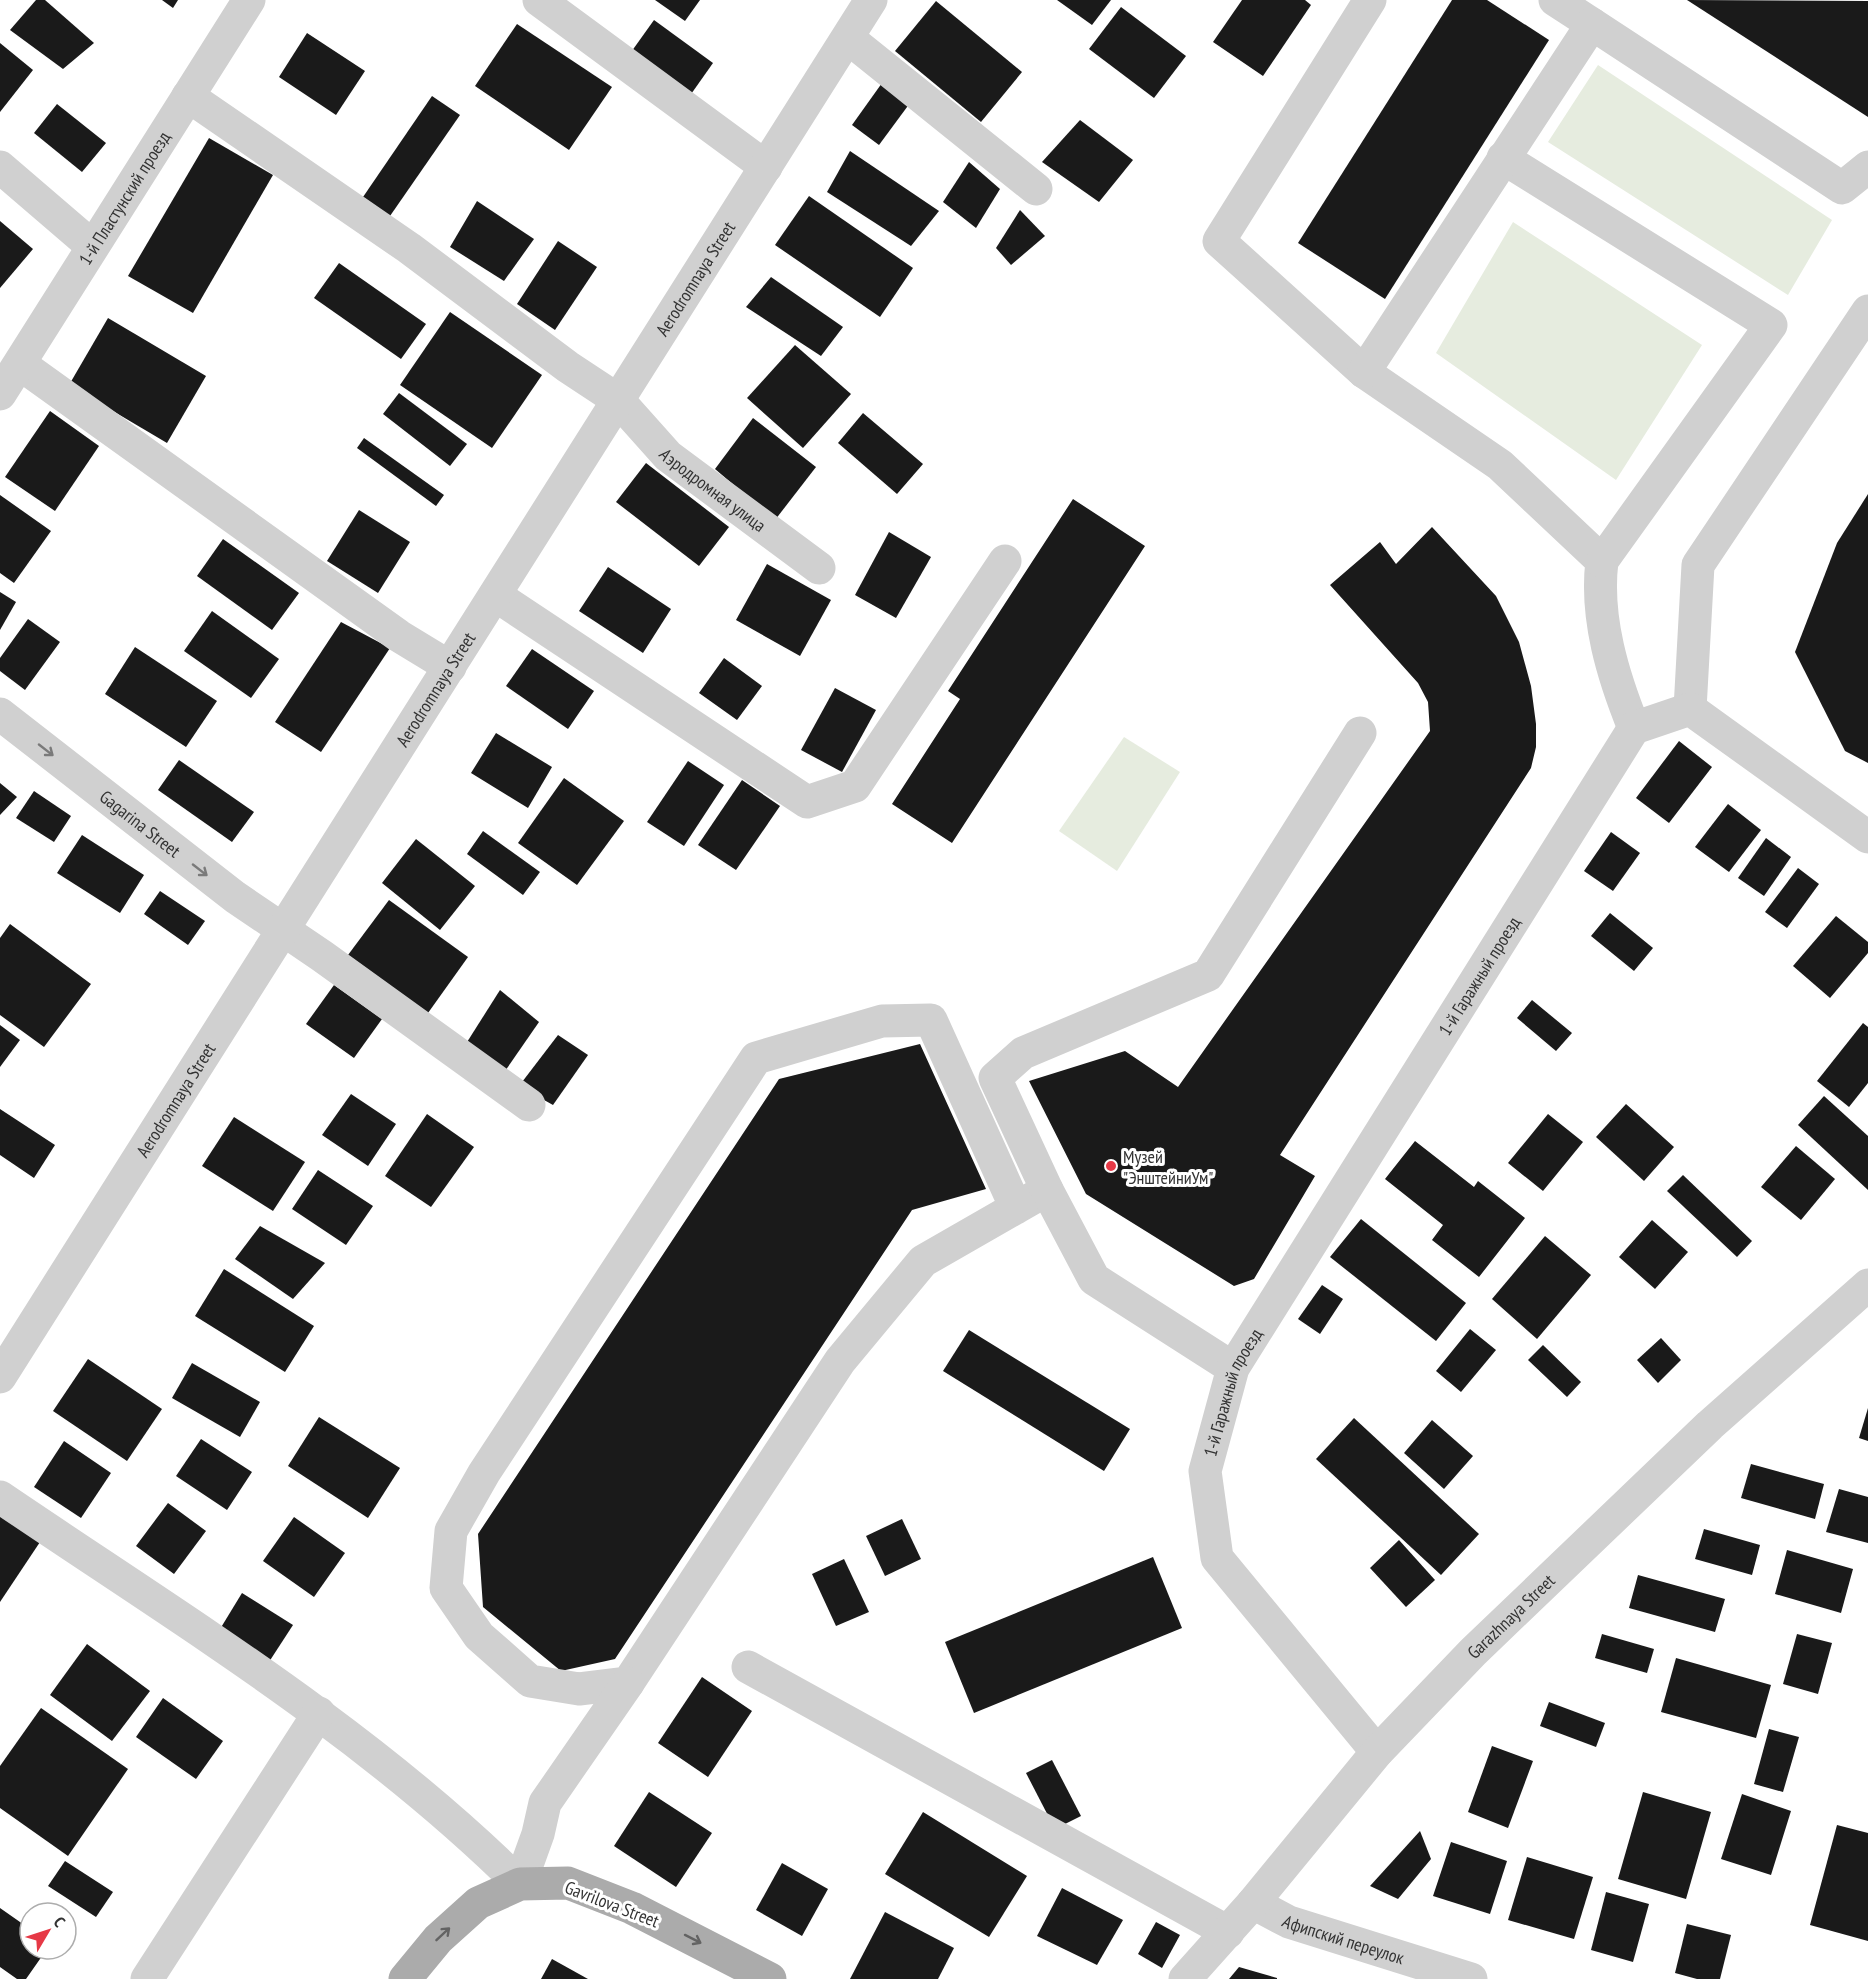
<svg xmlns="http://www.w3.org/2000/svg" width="1868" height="1979" viewBox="0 0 1868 1979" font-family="'PT Sans Narrow',sans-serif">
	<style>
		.green { fill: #e6ecdf }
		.building { fill: #1a1a1a }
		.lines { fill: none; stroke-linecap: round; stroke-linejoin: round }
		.minor { stroke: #d0d0d0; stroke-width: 33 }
		.major { stroke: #ababab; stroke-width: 33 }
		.oneway { stroke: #7a7a7a }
		.oneway2 { stroke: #636363 }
		.poi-dot { fill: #e63946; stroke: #fff; stroke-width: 2 }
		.labels { text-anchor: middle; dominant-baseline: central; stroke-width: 6; stroke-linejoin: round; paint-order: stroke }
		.street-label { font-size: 18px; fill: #333; stroke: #fff }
		.poi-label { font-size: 18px; fill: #333; stroke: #fff; text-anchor: start }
	</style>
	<rect width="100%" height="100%" fill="#fff"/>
	<!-- green -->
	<g class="green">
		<polygon points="1598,65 1832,220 1788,295 1548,142"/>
		<polygon points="1513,222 1702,345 1616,480 1436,353"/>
		<polygon points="1124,737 1180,772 1117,871 1059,831"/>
	</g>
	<!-- building -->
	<g class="building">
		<polygon points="36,0 45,0 94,43 63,69 10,30"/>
		<polygon points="162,0 178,0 173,8"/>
		<polygon points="655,0 700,0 685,21"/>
		<polygon points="1057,0 1111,0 1092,25"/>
		<polygon points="1242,0 1305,0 1311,5 1263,76 1213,42"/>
		<polygon points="1452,0 1487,0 1549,40 1385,299 1298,243"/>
		<polygon points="1687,0 1868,1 1868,117"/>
		<polygon points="936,1 1022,72 981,122 895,51"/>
		<polygon points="1121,7 1186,56 1154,98 1089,49"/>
		<polygon points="654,20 713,63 689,97 629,55"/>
		<polygon points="517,24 612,87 569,150 475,86"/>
		<polygon points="307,33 365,71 336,115 279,77"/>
		<polygon points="0,43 33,70 0,112"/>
		<polygon points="882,83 910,103 879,145 852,125"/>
		<polygon points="432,96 460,115 390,216 363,197"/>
		<polygon points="57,104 106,143 82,172 34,133"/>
		<polygon points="1080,120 1133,160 1099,202 1042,162"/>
		<polygon points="209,138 273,175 193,313 128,276"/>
		<polygon points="850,151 939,211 911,246 827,192"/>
		<polygon points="969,162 1000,189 976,228 943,202"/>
		<polygon points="809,196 913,268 880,317 775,245"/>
		<polygon points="477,201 534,239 504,281 450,247"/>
		<polygon points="1020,210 1045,236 1011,265 996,248"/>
		<polygon points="0,221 33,249 0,288"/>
		<polygon points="558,241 597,267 555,330 517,304"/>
		<polygon points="339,263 426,324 401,359 314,298"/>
		<polygon points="771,277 843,327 821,356 746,307"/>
		<polygon points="450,312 542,375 492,448 400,385"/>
		<polygon points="108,318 206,376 167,443 69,385"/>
		<polygon points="795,345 851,394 803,448 747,398"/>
		<polygon points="399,393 467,444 450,466 383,414"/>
		<polygon points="50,411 99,446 55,511 5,477"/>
		<polygon points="863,413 923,464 897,494 838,443"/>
		<polygon points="753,418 816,467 775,520 715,469"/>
		<polygon points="364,438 444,495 436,506 357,448"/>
		<polygon points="646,463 729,527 699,566 616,502"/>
		<polygon points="1868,494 1868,763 1845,751 1795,652 1837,543"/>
		<polygon points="0,495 51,531 14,583 0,573"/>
		<polygon points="1073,499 1145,546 952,843 892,804 960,699 948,691"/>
		<polygon points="359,510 410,542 378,593 327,561"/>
		<polygon points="1432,527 1496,596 1519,642 1531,686 1536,724 1536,747 1531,768 1280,1155 1315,1176 1254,1279 1234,1286 1086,1194 1029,1081 1125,1051 1178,1087 1430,731 1428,702 1418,683 1330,585 1380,542 1396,564"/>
		<polygon points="889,532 931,557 896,618 855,595"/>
		<polygon points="223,539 299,593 272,630 197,576"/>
		<polygon points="767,564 831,600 800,656 736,620"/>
		<polygon points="608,567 671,609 643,653 579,611"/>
		<polygon points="0,592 16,602 0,630"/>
		<polygon points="212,611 279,659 251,698 184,651"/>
		<polygon points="28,619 60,642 25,690 0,671 0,658"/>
		<polygon points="341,622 390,648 321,752 275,722"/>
		<polygon points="135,647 217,701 186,747 105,694"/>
		<polygon points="532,649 594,691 568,729 506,686"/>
		<polygon points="724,658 762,686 737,720 699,693"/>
		<polygon points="835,688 876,710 842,772 801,750"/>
		<polygon points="496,733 552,767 528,808 471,773"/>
		<polygon points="1679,741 1712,767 1669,823 1636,798"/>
		<polygon points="179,760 254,812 232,842 158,790"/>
		<polygon points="688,761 724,785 684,846 647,822"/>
		<polygon points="564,778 624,821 577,885 518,843"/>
		<polygon points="742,780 780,806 736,870 698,845"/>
		<polygon points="0,783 17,797 0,815"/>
		<polygon points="34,791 71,816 54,842 16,818"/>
		<polygon points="1728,804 1761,830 1729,872 1695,847"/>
		<polygon points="483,831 540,872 523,895 467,854"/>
		<polygon points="1611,832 1640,853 1613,891 1584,871"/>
		<polygon points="82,835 144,875 120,913 57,873"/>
		<polygon points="1766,838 1791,857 1764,896 1738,878"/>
		<polygon points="416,839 475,886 440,930 382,883"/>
		<polygon points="1798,868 1819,884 1787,928 1765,912"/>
		<polygon points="160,891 205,921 188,945 144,914"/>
		<polygon points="389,900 468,957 428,1013 348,955"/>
		<polygon points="1610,913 1653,948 1634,971 1591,936"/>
		<polygon points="1836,916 1868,942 1868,953 1830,998 1793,966"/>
		<polygon points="10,924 91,984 44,1047 0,1015 0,938"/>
		<polygon points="334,985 382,1019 354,1058 306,1024"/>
		<polygon points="500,990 539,1022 503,1074 462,1050"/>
		<polygon points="1532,1000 1572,1033 1556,1051 1517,1018"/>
		<polygon points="1863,1023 1868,1027 1868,1083 1849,1107 1817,1081"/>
		<polygon points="0,1025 20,1040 0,1067"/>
		<polygon points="558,1035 588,1055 553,1105 519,1086"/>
		<polygon points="920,1044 986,1189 912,1210 615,1659 561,1671 483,1607 478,1534 779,1079"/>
		<polygon points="351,1094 396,1124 368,1166 322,1135"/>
		<polygon points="1824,1096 1868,1136 1868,1190 1798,1125"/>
		<polygon points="1626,1104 1674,1147 1644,1181 1596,1137"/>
		<polygon points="0,1109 55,1145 34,1178 0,1155"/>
		<polygon points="427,1114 474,1147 431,1207 385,1176"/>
		<polygon points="1548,1114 1583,1142 1543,1191 1508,1163"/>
		<polygon points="234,1117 305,1162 273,1211 202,1166"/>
		<polygon points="1415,1141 1474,1187 1478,1181 1525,1218 1479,1277 1432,1240 1443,1225 1385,1179"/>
		<polygon points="1796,1146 1835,1179 1801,1220 1761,1187"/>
		<polygon points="318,1170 373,1206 346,1245 292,1209"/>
		<polygon points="1683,1175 1752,1241 1737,1257 1667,1191"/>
		<polygon points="1361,1219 1466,1303 1436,1341 1330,1257"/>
		<polygon points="1652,1220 1688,1252 1655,1289 1619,1257"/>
		<polygon points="260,1226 325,1263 293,1299 235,1259"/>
		<polygon points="1545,1236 1591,1275 1537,1339 1492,1299"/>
		<polygon points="224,1269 314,1326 285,1372 195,1316"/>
		<polygon points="1322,1285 1343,1299 1320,1334 1298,1319"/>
		<polygon points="1470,1329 1496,1350 1461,1392 1436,1371"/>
		<polygon points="969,1330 1130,1429 1104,1471 943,1371"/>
		<polygon points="1661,1338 1681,1360 1658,1383 1637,1360"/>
		<polygon points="1543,1345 1581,1382 1567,1397 1528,1360"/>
		<polygon points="88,1359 162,1409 127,1461 53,1411"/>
		<polygon points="192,1363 260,1402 240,1437 172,1398"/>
		<polygon points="1868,1408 1868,1441 1859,1438"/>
		<polygon points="319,1417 400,1468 368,1518 288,1466"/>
		<polygon points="1354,1418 1479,1534 1441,1575 1316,1459"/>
		<polygon points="1432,1420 1473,1456 1444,1489 1404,1453"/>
		<polygon points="201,1439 252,1472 227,1510 176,1476"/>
		<polygon points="64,1441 111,1473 81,1518 34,1487"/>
		<polygon points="1751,1464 1824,1484 1815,1519 1741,1498"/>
		<polygon points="1839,1489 1868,1497 1868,1543 1826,1532"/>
		<polygon points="168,1503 206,1531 174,1574 136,1546"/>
		<polygon points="0,1515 40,1542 0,1602"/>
		<polygon points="294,1517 345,1553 314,1597 263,1561"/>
		<polygon points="902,1519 921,1559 885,1576 866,1536"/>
		<polygon points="1704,1529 1760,1545 1752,1575 1695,1559"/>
		<polygon points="1399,1540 1435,1580 1406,1607 1370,1568"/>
		<polygon points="1787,1550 1853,1569 1841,1613 1775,1594"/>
		<polygon points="1153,1557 1182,1628 974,1713 945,1642"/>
		<polygon points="844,1559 869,1612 836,1626 812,1574"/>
		<polygon points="1638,1575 1725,1599 1715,1632 1629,1608"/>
		<polygon points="242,1593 293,1625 267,1665 217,1634"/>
		<polygon points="1602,1634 1654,1649 1647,1673 1595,1658"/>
		<polygon points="1797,1634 1832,1643 1818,1694 1783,1684"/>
		<polygon points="87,1644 150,1691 112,1741 50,1695"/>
		<polygon points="1676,1658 1771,1685 1756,1738 1661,1712"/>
		<polygon points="702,1677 752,1711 708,1777 658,1743"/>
		<polygon points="163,1698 223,1741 196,1779 136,1737"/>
		<polygon points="1549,1702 1605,1723 1596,1747 1540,1726"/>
		<polygon points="41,1708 128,1769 68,1856 0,1808 0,1766"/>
		<polygon points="1769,1729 1799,1737 1783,1792 1754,1784"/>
		<polygon points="1492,1746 1533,1761 1508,1828 1468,1812"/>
		<polygon points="1052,1760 1081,1816 1055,1829 1026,1773"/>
		<polygon points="649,1792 712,1833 676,1887 614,1846"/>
		<polygon points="1643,1792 1711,1812 1686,1899 1618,1879"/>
		<polygon points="1742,1794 1791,1811 1771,1875 1721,1859"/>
		<polygon points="923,1812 1027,1876 989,1937 885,1874"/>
		<polygon points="1837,1825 1868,1833 1868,1941 1810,1925"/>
		<polygon points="1420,1831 1431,1859 1398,1899 1370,1886"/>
		<polygon points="1451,1842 1507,1861 1490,1914 1433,1896"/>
		<polygon points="1527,1857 1593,1877 1574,1939 1508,1920"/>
		<polygon points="65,1861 113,1892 96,1917 48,1886"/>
		<polygon points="782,1863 828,1889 802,1936 756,1910"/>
		<polygon points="1062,1888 1123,1920 1097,1965 1037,1936"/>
		<polygon points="1606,1892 1649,1904 1633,1962 1591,1950"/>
		<polygon points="0,1908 30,1929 30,1949 47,1949 26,1979 17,1979 0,1967"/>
		<polygon points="885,1912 954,1948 938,1979 850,1979"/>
		<polygon points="1156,1922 1180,1935 1162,1968 1138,1954"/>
		<polygon points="1687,1924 1731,1935 1720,1979 1697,1979 1675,1973"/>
		<polygon points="552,1959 588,1979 541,1979"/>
		<polygon points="1239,1967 1277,1978 1277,1979 1229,1979"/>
	</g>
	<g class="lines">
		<!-- minor -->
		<g class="minor">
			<polyline points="539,0 766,167"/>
			<path d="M 1370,0 L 1219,241 L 1364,372 L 1500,465 L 1602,561 C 1595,618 1613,676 1634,728"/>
			<polyline points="1555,0 1592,24"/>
			<polyline points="848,38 1036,189"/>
			<path id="s1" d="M 188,96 L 409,248 L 568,367 L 618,400 L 668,456 L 819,568"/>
			<polyline points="1503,158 1771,325 1602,561"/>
			<polyline points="0,167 92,246"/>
			<polyline points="20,364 399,636 450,667"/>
			<polyline points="1364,372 1592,24 1842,188 1868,167"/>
			<path id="s2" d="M 0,394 L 249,0"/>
			<polyline points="495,595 807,802 855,786 1005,561"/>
			<polyline points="1690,709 1698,565 1868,311"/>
			<path id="s3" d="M 0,714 L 235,897 L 322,956 L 529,1105"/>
			<polyline points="1016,1208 931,1020 882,1021 756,1058 484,1473 451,1531 446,1588 479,1636 530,1681 579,1689 628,1683 840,1361 923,1261 1047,1190"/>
			<polyline points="1233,1368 1094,1279 1047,1190 995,1078 1023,1053 1208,975 1360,733"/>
			<path id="s4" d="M 0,1377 L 871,0"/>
			<path d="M 0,1497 C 178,1618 366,1731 520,1884 L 538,1834 L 545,1803 L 628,1683"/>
			<polyline points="748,1667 1228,1932"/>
			<path id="s5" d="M 1377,1752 L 1217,1558 L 1205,1471 L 1233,1368 L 1634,728 L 1690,709 L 1868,837"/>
			<path id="s6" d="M 1253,1903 L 1289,1922 L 1471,1979"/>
			<polyline points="147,1979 319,1713"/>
			<path id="s7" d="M 1185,1979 L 1253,1903 L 1377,1752 L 1473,1652 L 1710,1425 L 1868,1285"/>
		</g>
		<!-- major -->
		<polyline class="major" points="405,1979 438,1939 478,1903 520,1884 568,1883 632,1908 770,1979"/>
	</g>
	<!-- one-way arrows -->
	<defs><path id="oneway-shaft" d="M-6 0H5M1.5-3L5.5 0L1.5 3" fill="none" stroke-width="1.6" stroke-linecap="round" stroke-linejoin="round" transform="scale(1.5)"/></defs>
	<g class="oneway">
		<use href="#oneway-shaft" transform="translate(46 750) rotate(38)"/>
		<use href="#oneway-shaft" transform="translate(200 870) rotate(38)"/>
	</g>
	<g class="oneway2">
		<use href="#oneway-shaft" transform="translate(443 1934) rotate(-43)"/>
		<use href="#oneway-shaft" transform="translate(693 1939) rotate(27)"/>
	</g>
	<!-- markers -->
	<circle class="poi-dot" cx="1111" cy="1166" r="6"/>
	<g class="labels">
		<!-- street labels -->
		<g class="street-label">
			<text stroke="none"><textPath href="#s2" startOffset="232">1-й Пластунский проезд</textPath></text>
			<text stroke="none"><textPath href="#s4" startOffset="1300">Aerodromnaya Street</textPath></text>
			<text stroke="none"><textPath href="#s1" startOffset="658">Аэродромная улица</textPath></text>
			<text stroke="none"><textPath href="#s4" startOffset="814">Aerodromnaya Street</textPath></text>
			<text stroke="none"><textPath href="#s3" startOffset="178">Gagarina Street</textPath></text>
			<text stroke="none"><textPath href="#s5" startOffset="909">1-й Гаражный проезд</textPath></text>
			<text stroke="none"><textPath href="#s4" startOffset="328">Aerodromnaya Street</textPath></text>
			<text stroke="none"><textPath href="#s5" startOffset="423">1-й Гаражный проезд</textPath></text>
			<text stroke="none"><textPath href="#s7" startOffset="488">Garazhnaya Street</textPath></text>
			<text transform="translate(612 1904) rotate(21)">Gavrilova Street</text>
			<text stroke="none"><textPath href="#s6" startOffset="98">Афипский переулок</textPath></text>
		</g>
		<!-- poi labels -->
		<g class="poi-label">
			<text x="1123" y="1156">Музей<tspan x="1123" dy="21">"ЭнштейниУм"</tspan></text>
		</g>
	</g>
	<!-- north arrow -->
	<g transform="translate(48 1931) rotate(51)"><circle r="28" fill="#ffffff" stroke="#adadad" stroke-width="1.5"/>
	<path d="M0-4.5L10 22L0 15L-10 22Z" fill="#e63946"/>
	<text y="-9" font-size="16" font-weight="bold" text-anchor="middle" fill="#333333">С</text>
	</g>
</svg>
